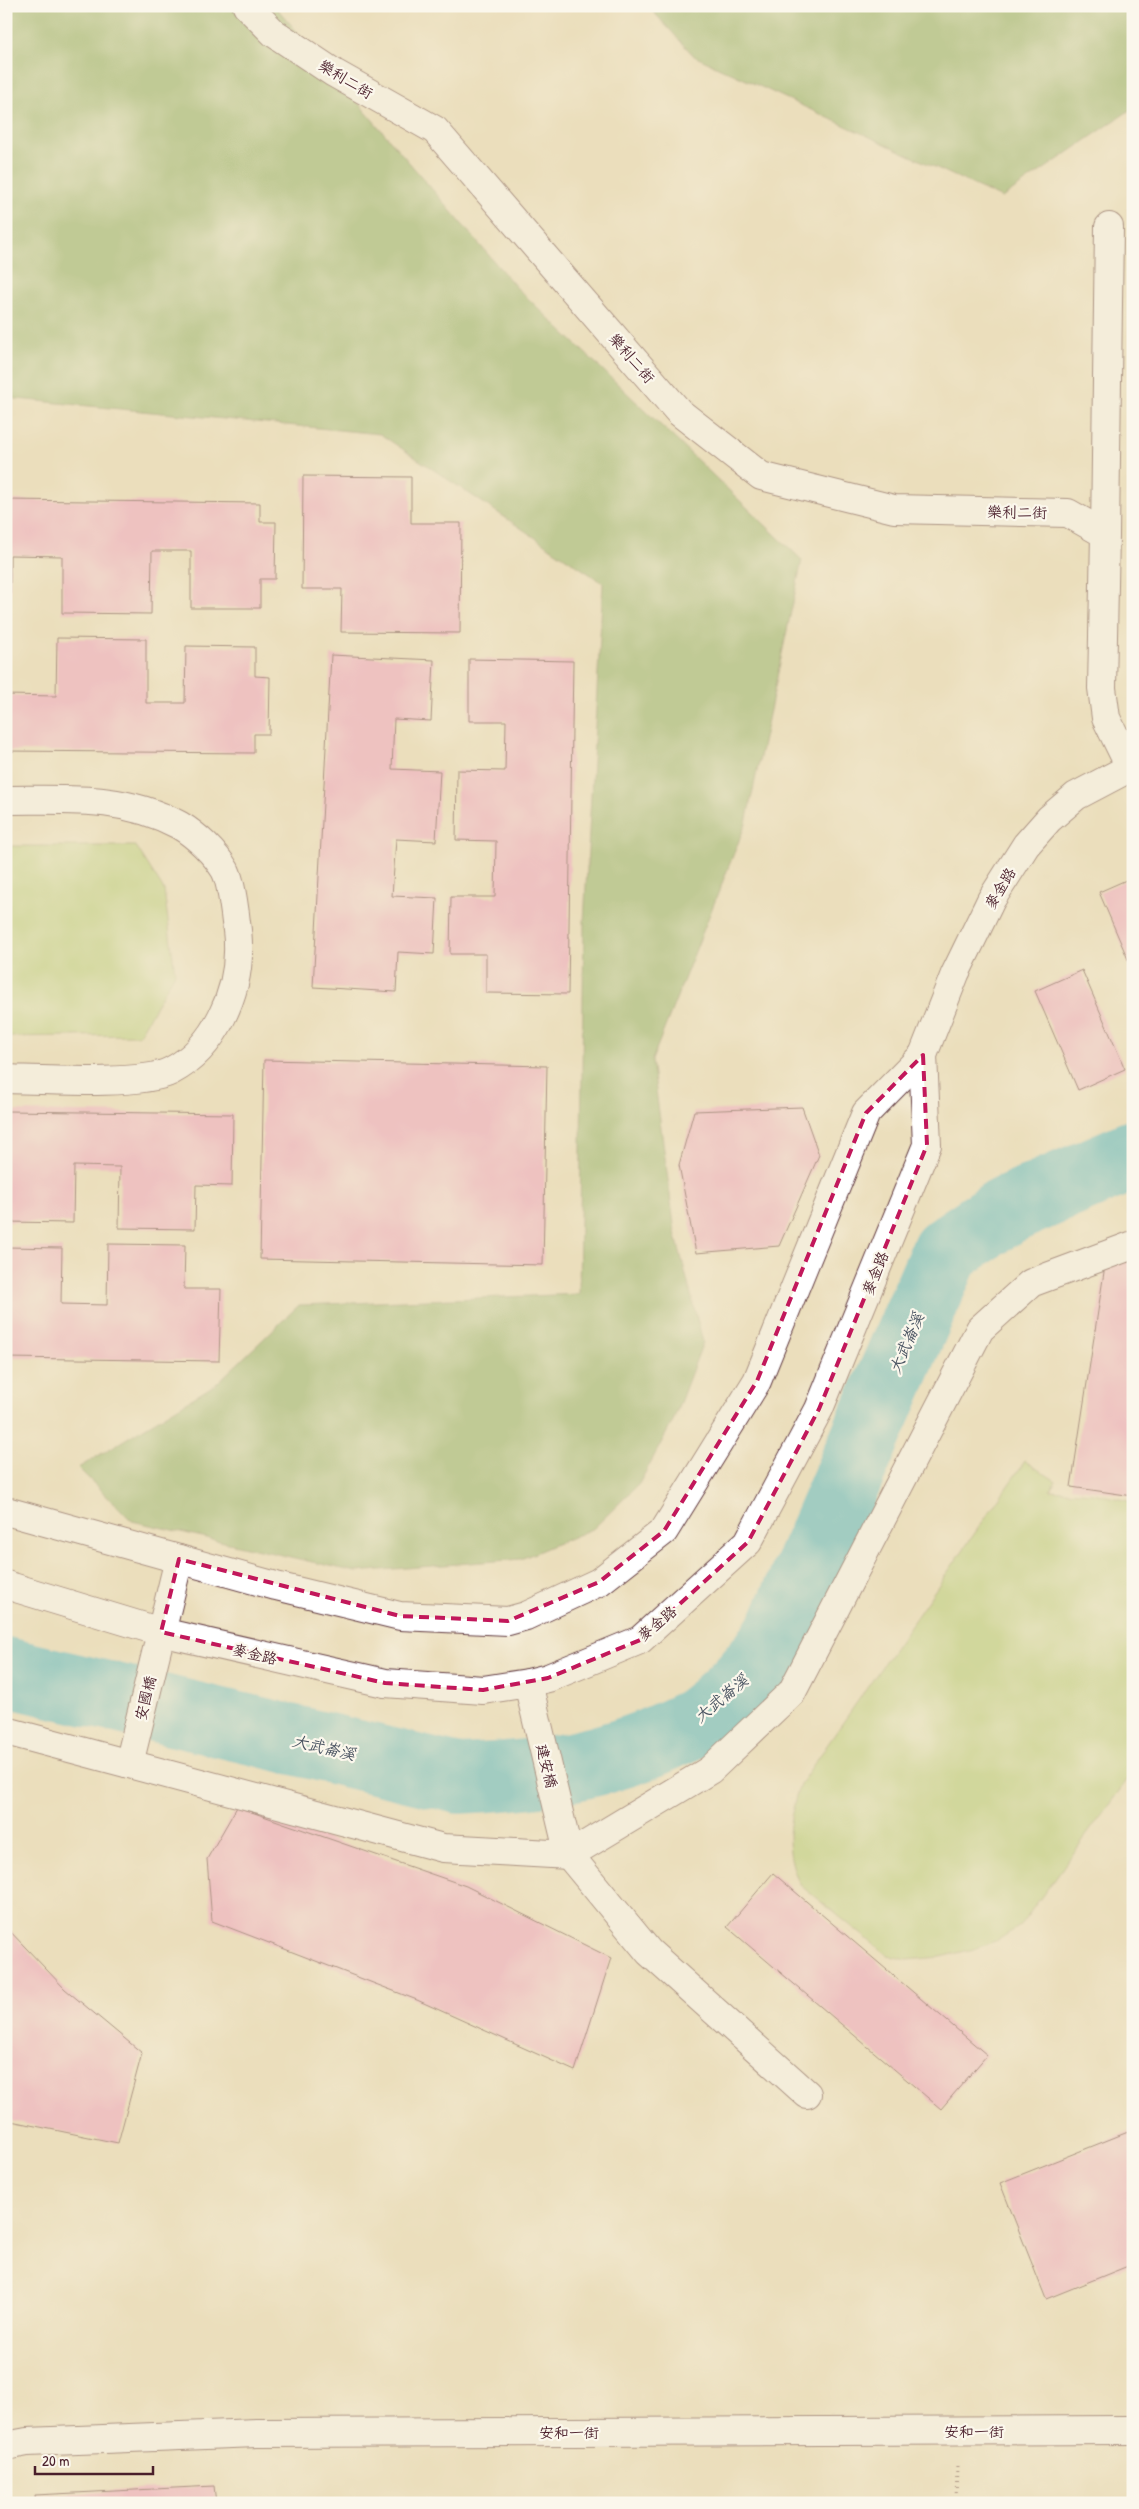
<svg xmlns="http://www.w3.org/2000/svg" width="1139" height="2509" viewBox="0 0 1139 2509" font-family="'Patrick Hand','LXGW WenKai TC',sans-serif">
	<style>
		.green { fill: #b2ce74; stroke: #7e7650 }
		.forest { fill: #8db166; stroke: #6c6848 }
		.lines { fill: none; stroke-linecap: round; stroke-linejoin: round }
		.river { stroke: #4bb7c8; stroke-width: 70 }
		.building { fill: #f29fc6 }
		.minor-casing { stroke: #623c41; stroke-width: 30 }
		.path { stroke: #623c41; stroke-width: 3; stroke-dasharray: 1 4; stroke-linecap: butt }
		.minor { stroke: #fff; stroke-width: 28 }
		.marked { fill: none; stroke: #c2185b; stroke-width: 4; stroke-dasharray: 10 6; stroke-linejoin: round }
		.labels { text-anchor: middle; dominant-baseline: central; stroke-width: 4.5; stroke-linejoin: round; paint-order: stroke }
		.street-label { font-size: 15px; fill: #4a1f2b; stroke: #fbf7ec }
		.water-label { font-size: 16px; font-style: italic; fill: #4a5462; stroke: #fbf7ec }
	</style>
	<rect width="100%" height="100%" fill="#fbf7ec"/>
	<filter id="ink" filterUnits="userSpaceOnUse"><feTurbulence type="fractalNoise" baseFrequency=".02" numOctaves="2"/><feDisplacementMap in="SourceGraphic" scale="10" xChannelSelector="R" yChannelSelector="G"/><feConvolveMatrix kernelMatrix="1 2 1 2 8 2 1 2 1" color-interpolation-filters="sRGB"/></filter>
	<filter id="wash" filterUnits="userSpaceOnUse"><feTurbulence type="fractalNoise" baseFrequency=".0096" numOctaves="4" result="noise"/><feDisplacementMap in="SourceGraphic" scale="20" xChannelSelector="R" yChannelSelector="G"/><feGaussianBlur stdDeviation="1.12" result="paint"/><feColorMatrix in="noise" values="0 0 0 0 0 0 0 0 0 0 0 0 0 0 0 0 0 1.4 0 .05"/><feComposite in="paint" operator="in"/></filter>
	<g filter="url(#wash)">
		<rect width="100%" height="100%" fill="#ebdebc"/>
		<!-- green -->
		<g class="green">
			<polygon points="6,846 136,846 164,890 175,973 139,1035 6,1037"/>
			<path d="M 1025,1461 L 1056,1481 L 1050,1490 L 1093,1493 L 1133,1502 L 1133,1772 L 1020,1926 L 998,1940 L 974,1949 L 940,1957 L 907,1960 L 887,1955 L 800,1885 C 783,1847 788,1822 800,1784 Z"/>
		</g>
		<!-- forest -->
		<g class="forest">
			<polygon points="6,6 275,6 516,287 802,560 746,823 652,1060 675,1232 703,1342 673,1421 639,1484 594,1528 521,1559 356,1572 132,1521 78,1468 216,1384 299,1305 579,1294 584,921 603,583 380,434 6,398"/>
			<polygon points="648,6 1133,6 1133,108 1002,198 694,56"/>
		</g>
		<g class="lines">
			<!-- river -->
			<path class="river" d="M 6,1672 L 459,1779 C 534,1776 605,1766 673,1733 C 683,1728 695,1724 703,1717 C 735,1693 760,1664 782,1630 L 946,1251 L 1005,1211 L 1133,1155"/>
		</g>
		<g id="blocks">
			<!-- building -->
			<g class="building">
				<polygon points="303,476 411,477 411,523 461,523 460,633 341,632 342,589 302,589"/>
				<polygon points="6,500 260,503 260,522 276,522 275,579 260,579 260,608 191,608 191,551 152,551 151,614 62,613 62,556 10,555 10,600 6,600"/>
				<polygon points="57,638 146,639 146,703 185,703 186,646 255,647 255,676 270,677 269,734 254,734 254,753 6,751 6,695 56,696"/>
				<polygon points="331,655 434,660 431,721 394,719 392,769 440,771 436,841 396,839 392,896 437,898 434,954 398,952 396,992 313,987"/>
				<polygon points="469,659 573,661 568,994 486,993 486,954 450,954 451,897 495,897 496,841 456,840 457,770 505,771 506,721 469,721"/>
				<polygon points="1133,877 1133,971 1099,892"/>
				<polygon points="1082,970 1125,1069 1078,1090 1035,991"/>
				<polygon points="264,1060 547,1066 543,1265 260,1259"/>
				<polygon points="802,1107 819,1155 779,1246 696,1253 679,1165 694,1111"/>
				<polygon points="6,1111 233,1114 232,1186 196,1185 195,1229 119,1228 120,1167 74,1166 73,1223 6,1222"/>
				<polygon points="108,1244 185,1245 184,1289 221,1289 219,1361 6,1358 6,1247 62,1248 61,1304 107,1305"/>
				<polygon points="1106,1259 1133,1263 1133,1496 1071,1487"/>
				<polygon points="237,1807 466,1886 611,1958 575,2071 417,2000 212,1921 207,1859"/>
				<polygon points="773,1873 987,2055 941,2109 727,1927"/>
				<polygon points="6,1927 65,1989 142,2053 118,2143 6,2120"/>
				<polygon points="1133,2130 1133,2264 1046,2299 1000,2183"/>
				<polygon points="214,2486 216,2503 36,2503 35,2495"/>
			</g>
		</g>
	</g>
	<g filter="url(#ink)">
		<use href="#blocks" fill-opacity="0" stroke="#623c41" stroke-width="1"/>
		<g class="lines">
			<defs>
				<g id="minor">
					<polyline points="247,6 274,33 334,73 435,130 679,412 761,476 894,509 1068,513 1105,534 1102,688 1106,718 1130,767"/>
					<polyline points="1105,534 1109,227"/>
					<path d="M 6,800 C 68,800 123,795 179,825 C 196,835 215,853 225,870 C 231,881 233,901 235,914 C 236,924 238,934 238,944 C 240,992 215,1048 171,1071 C 142,1086 43,1080 6,1079"/>
					<polyline points="6,1511 276,1586 400,1616 508,1621 526,1616 599,1582 664,1531 757,1381 866,1113 923,1055 955,974 991,900 1026,845 1049,819 1076,796 1133,766"/>
					<polyline points="6,1585 161,1632 385,1683 483,1690 528,1683 548,1678 640,1640 748,1542 819,1409 927,1145 923,1055"/>
					<polyline points="528,1683 569,1855 649,1952 807,2094"/>
					<polyline points="6,1731 443,1848 569,1855 710,1770 792,1692 980,1329 1031,1283 1133,1245"/>
					<polyline points="129,1764 179,1559"/>
					<polyline points="6,2446 27,2442 257,2433 1133,2430"/>
				</g>
			</defs>
			<!-- minor casing -->
			<use href="#minor" class="minor-casing"/>
			<!-- path -->
			<polyline class="path" points="956,2503 957,2465"/>
			<!-- minor -->
			<use href="#minor" class="minor"/>
		</g>
	</g>
	<!-- marked area -->
	<path d="M0 0H1139V2509H0ZM 923,1055 L 927,1145 L 819,1409 L 748,1542 L 640,1640 L 548,1678 L 483,1690 L 385,1683 L 161,1632 L 179,1559 L 400,1616 L 508,1621 L 599,1582 L 664,1531 L 757,1381 L 866,1113 Z" fill="#ebdebc" fill-opacity=".55" fill-rule="evenodd"/>
	<path class="marked" d="M 923,1055 L 927,1145 L 819,1409 L 748,1542 L 640,1640 L 548,1678 L 483,1690 L 385,1683 L 161,1632 L 179,1559 L 400,1616 L 508,1621 L 599,1582 L 664,1531 L 757,1381 L 866,1113 Z"/>
	<g class="labels">
		<!-- street labels -->
		<g class="street-label">
			<text transform="translate(346 79) rotate(31)">樂利二街</text>
			<text transform="translate(632 358) rotate(49)">樂利二街</text>
			<text transform="translate(1017 512) rotate(1)">樂利二街</text>
			<text transform="translate(1000 888) rotate(-59)">麥金路</text>
			<text transform="translate(875 1273) rotate(-68)">麥金路</text>
			<text transform="translate(657 1623) rotate(-40)">麥金路</text>
			<text transform="translate(255 1654) rotate(13)">麥金路</text>
			<text transform="translate(145 1698) rotate(-76)">安國橋</text>
			<text transform="translate(547 1766) rotate(76)">建安橋</text>
			<text x="974" y="2431">安和一街</text>
			<text x="569" y="2432">安和一街</text>
		</g>
		<!-- water labels -->
		<g class="water-label">
			<text transform="translate(906 1343) rotate(-67)">大武崙溪</text>
			<text transform="translate(721 1698) rotate(-40)">大武崙溪</text>
			<text transform="translate(324 1747) rotate(13)">大武崙溪</text>
		</g>
	</g>
	<!-- margin -->
	<rect width="1139" height="2509" fill="none" stroke="#fbf7ec" stroke-width="25"/>
	<!-- scale -->
	<path d="M35 2466v8h118v-8" fill="none" stroke="#4a1f2b" stroke-width="2.5"/>
	<text x="42" y="2466" font-size="15" fill="#4a1f2b" stroke="#fbf7ec" stroke-width="4" paint-order="stroke">20 m</text>
</svg>
